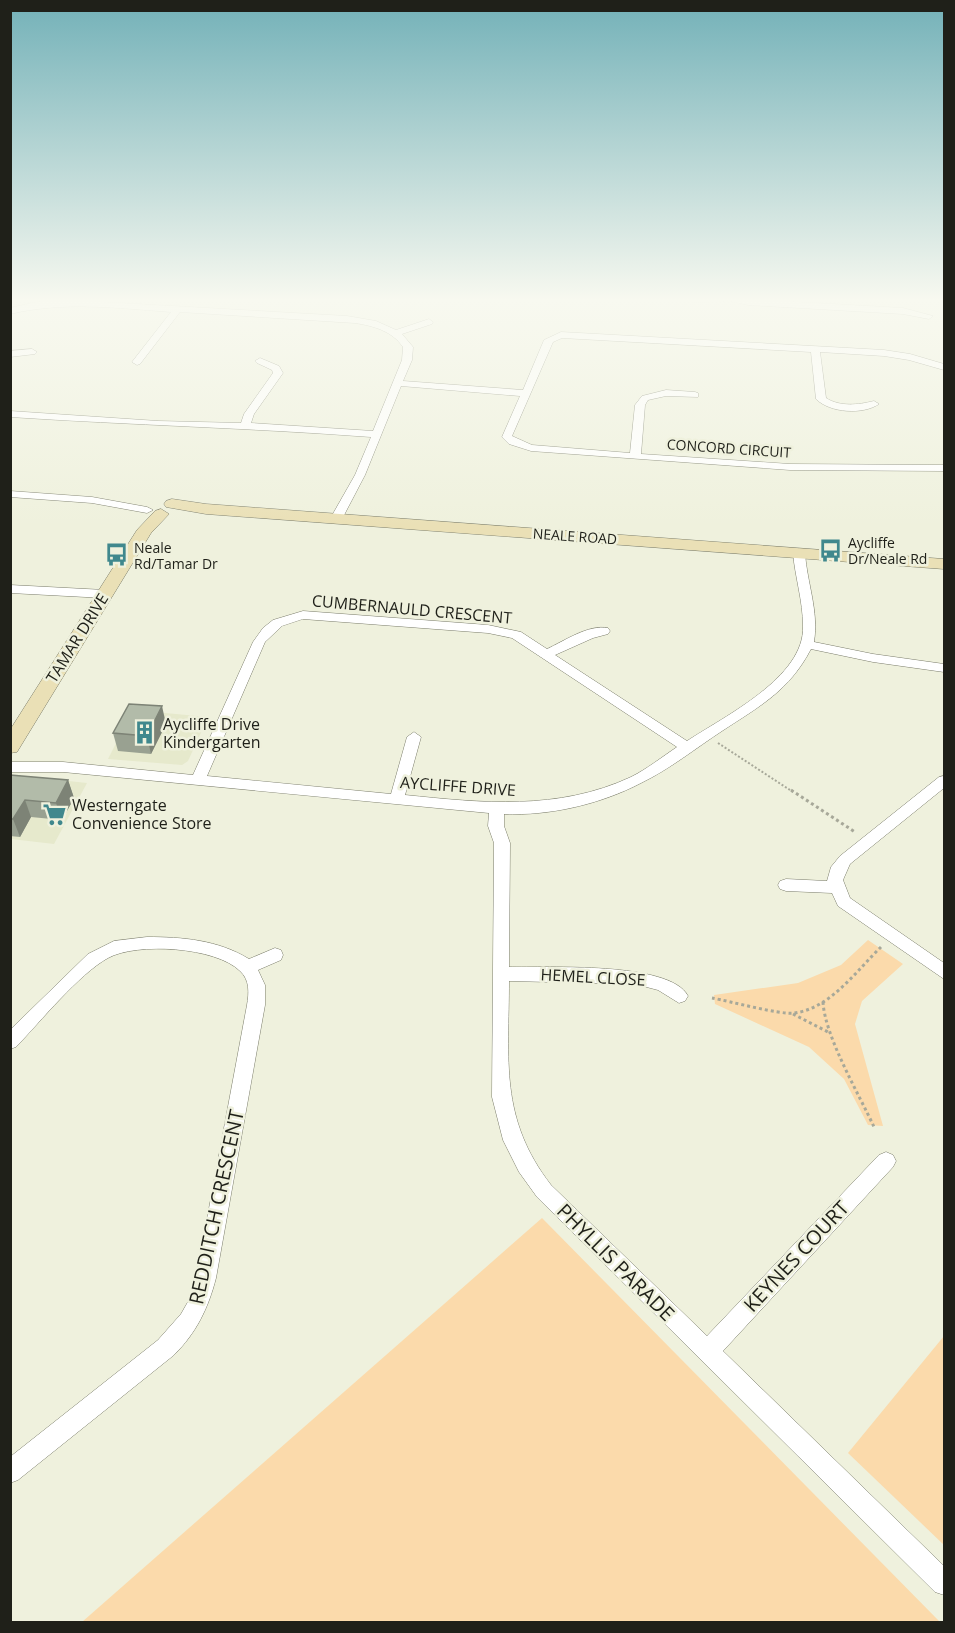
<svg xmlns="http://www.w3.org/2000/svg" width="955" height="1633" viewBox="0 0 955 1633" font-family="'Open Sans',sans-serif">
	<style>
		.built { fill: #e6e9cc }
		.green { fill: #fbdaab }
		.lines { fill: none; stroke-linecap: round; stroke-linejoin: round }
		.street-casing { stroke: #7b7d6b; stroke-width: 1 }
		.secondary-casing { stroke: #7b7d6b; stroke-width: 1 }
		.path-far1 { stroke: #a7a899; stroke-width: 2; stroke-dasharray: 2 2; stroke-linecap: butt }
		.path { stroke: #a7a899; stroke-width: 3; stroke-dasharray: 3 3; stroke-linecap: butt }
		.street { fill: #fff; fill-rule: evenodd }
		.secondary { fill: #eae0b6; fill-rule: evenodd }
		.wall { fill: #99a191 }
		.shaded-wall { fill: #7d8376 }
		.building { fill: #b2bba9; stroke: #7d8376; stroke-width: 1.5 }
		.labels { text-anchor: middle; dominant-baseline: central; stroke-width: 5; stroke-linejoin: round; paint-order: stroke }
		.far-street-label { font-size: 14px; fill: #1f2019; stroke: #eff1dd }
		.far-poi-label { font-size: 14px; fill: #1f2019; stroke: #eff1dd; text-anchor: start }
		.street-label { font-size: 16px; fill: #1f2019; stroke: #eff1dd }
		.poi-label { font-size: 16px; fill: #1f2019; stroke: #eff1dd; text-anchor: start }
		.near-street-label { font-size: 20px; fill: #1f2019; stroke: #eff1dd }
	</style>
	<rect width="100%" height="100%" fill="#eff1dd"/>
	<!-- built -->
	<g class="built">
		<polygon points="133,710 208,717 188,761 182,765 108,759"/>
		<polygon points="23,776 87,783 54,844 11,839 10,782"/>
	</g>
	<!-- green -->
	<g class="green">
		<polygon points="868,940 903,964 862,1001 855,1024 883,1126 868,1125 844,1079 809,1047 715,1004 714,995 798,983 841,965"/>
		<polygon points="542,1218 940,1622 82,1622"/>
		<polygon points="944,1336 944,1545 848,1453"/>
	</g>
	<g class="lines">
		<defs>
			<g id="street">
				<polygon points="690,299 745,299 903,308 933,316 929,319 903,314 748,305 731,301 694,302"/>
				<path d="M 67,300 L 347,316 L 376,321 L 396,330 L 429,319 L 433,322 L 432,324 L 402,334 L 413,347 L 412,360 L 403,381 L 523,390 L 544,340 L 561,332 L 884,350 L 910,354 L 944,364 L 944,370 L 909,360 L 884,356 L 820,352 L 826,398 C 840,407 858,405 874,401 L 879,404 C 863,415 830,413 816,399 L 811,352 L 562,338 L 553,342 L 512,436 L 532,445 L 630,453 L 635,405 L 642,396 L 666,390 L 695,392 L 698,393 L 698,397 L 666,396 L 648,400 L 645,405 L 641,454 L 790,464 L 944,465 L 944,471 L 790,470 L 531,451 L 509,444 L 502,437 L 520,396 L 401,386 L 365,475 L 342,519 L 336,522 L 330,519 L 355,475 L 371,437 C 251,428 131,425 10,417 L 10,411 L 158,421 L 241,423 L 244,414 L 273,373 L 272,370 L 257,363 L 255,361 L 260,358 L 279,366 L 283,373 L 254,414 L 251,423 L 373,431 L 402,360 L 403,347 C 392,331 374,326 355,323 L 180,312 L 140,364 L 137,365 L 132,362 L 171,312 C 117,308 64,301 10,314 L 10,308 L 36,302 Z"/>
				<polygon points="32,349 37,352 35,354 10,357 10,351"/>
				<polygon points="10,491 92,497 147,507 153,510 147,513 92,503 10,497"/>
				<path d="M 799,549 L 805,553 C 807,583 819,611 814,642 L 873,654 L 944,664 L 944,672 L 873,662 L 811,649 C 789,691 760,706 722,731 C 696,748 670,769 641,783 C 601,804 550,816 504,814 L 504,826 L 510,843 L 509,967 C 546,968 670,961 688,996 L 685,1001 L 679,1003 L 658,990 L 635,984 L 509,981 C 509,1060 499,1118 551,1185 L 707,1336 L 879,1155 L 886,1152 L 893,1155 L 896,1161 L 893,1167 L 723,1351 L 944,1566 L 944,1595 L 935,1592 L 537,1197 L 519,1172 L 503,1140 L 492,1097 L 494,843 L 488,826 L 489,813 L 63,772 L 10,772 L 10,762 L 63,762 L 193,775 L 253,642 L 263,628 L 273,620 L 303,611 L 488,625 L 521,632 L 547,649 C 564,641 589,624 608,628 L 610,631 L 608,634 L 593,638 L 555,655 L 687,741 C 725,716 805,677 803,626 C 803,601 795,577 793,553 ZM 303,619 L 488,633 L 512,638 L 677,747 C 662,757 647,769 631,777 C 558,811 482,803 405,795 L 421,737 L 414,732 L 407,737 L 391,794 L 207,776 L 265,642 L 282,626 Z"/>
				<polygon points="10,585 105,590 111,594 105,598 10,593"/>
				<polygon points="944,776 944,788 850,864 843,880 850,898 944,963 944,979 838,906 832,893 786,891 780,889 778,885 780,881 786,879 827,881 831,867 840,856 939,777"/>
				<path d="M 147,937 C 183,937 218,940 249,959 L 275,948 L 281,950 L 283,955 L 281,960 L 258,970 L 265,985 L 265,1005 L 216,1278 C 208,1309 196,1333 174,1355 L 18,1480 L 10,1483 L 10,1457 L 158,1340 L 181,1314 L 189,1300 L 196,1278 L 247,1005 C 249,993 250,980 240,971 C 216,947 137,942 108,958 C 79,974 40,1022 16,1047 L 10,1049 L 10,1030 L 88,954 L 114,941 Z"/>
			</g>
			<g id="secondary">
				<polygon points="172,499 206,504 944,559 944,569 206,514 166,507 164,504 166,501"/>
				<polygon points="161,509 169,514 151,533 17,752 10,753 10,730 137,530 155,511"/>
			</g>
		</defs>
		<!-- street casing -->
		<use href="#street" class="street-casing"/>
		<!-- secondary casing -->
		<use href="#secondary" class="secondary-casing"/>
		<!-- path-far1 -->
		<polyline class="path-far1" points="718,743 793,792"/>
		<!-- path -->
		<g class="path">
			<polyline points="791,790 855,832"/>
			<path d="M 712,998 C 729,1001 780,1015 794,1013 C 830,1009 857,970 881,947"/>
			<path d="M 823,1002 C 825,1037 859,1094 874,1127"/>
			<polyline points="793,1014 830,1033"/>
		</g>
		<!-- street -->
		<use href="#street" class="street"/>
		<!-- secondary -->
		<use href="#secondary" class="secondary"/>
	</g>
	<!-- wall -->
	<g class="wall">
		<polygon points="166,724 151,754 118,751 113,733"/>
		<polygon points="10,775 68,780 74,798 62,820 31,817 20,837 10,836"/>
	</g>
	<!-- shaded-wall -->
	<g class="shaded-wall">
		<polygon points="162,706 166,724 151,754 147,736"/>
		<polygon points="68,780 74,798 62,820 56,803"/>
		<polygon points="25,800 31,817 20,837 13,819"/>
	</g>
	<!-- building -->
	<g class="building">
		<polygon points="129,704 162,706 147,736 113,733"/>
		<polygon points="10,775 68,780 56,803 25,800 13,819 10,819"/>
	</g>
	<!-- sky -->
	<linearGradient id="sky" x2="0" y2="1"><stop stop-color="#73b1b8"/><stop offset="0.57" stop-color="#f8f9f0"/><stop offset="1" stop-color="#f8f9f0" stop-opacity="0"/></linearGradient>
	<rect width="955" height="527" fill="url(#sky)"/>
	<!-- icons -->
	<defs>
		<symbol id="bus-bare" viewBox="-9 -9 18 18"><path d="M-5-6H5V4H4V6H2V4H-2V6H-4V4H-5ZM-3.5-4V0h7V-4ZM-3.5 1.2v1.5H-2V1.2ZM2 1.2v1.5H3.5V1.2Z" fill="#40888d" stroke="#eff1dd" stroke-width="2.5" paint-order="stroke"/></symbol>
		<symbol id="building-bare" viewBox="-9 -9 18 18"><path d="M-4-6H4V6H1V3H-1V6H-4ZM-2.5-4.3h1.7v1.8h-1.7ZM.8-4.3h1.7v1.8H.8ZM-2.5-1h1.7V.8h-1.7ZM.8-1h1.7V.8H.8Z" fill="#40888d" stroke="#eff1dd" stroke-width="2.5" paint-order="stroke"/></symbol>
		<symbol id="supermarket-bare" viewBox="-9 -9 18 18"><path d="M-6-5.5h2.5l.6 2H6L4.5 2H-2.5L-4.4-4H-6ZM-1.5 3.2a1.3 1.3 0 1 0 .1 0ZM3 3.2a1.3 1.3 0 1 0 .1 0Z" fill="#40888d" stroke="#eff1dd" stroke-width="2.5" paint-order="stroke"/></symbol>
	</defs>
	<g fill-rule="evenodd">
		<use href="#bus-bare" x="814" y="534" width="33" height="33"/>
		<use href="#bus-bare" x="100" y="538" width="33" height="33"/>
		<use href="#building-bare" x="128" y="716" width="33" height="33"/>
		<use href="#supermarket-bare" x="38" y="798" width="33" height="33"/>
	</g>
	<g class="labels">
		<!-- far-street labels -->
		<g class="far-street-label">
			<text transform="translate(729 448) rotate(4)">CONCORD CIRCUIT</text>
			<text transform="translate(575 536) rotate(4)">NEALE ROAD</text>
		</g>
		<!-- far-poi labels -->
		<g class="far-poi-label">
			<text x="848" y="542">Aycliffe<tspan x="848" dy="16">Dr/Neale Rd</tspan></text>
			<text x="134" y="547">Neale<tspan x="134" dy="16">Rd/Tamar Dr</tspan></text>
		</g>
		<!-- street labels -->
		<g class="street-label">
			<text transform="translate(412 609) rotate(5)">CUMBERNAULD CRESCENT</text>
			<text transform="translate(77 638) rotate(-58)">TAMAR DRIVE</text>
			<text transform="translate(458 786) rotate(4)">AYCLIFFE DRIVE</text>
			<text transform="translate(593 977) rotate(3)">HEMEL CLOSE</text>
		</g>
		<!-- poi labels -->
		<g class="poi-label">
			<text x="163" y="724">Aycliffe Drive<tspan x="163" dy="18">Kindergarten</tspan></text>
			<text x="72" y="805">Westerngate<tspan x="72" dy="18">Convenience Store</tspan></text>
		</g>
		<!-- near-street labels -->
		<g class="near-street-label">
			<text transform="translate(216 1207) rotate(-78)">REDDITCH CRESCENT</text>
			<text transform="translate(796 1256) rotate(-47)">KEYNES COURT</text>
			<text transform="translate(616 1262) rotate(45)">PHYLLIS PARADE</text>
		</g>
	</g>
	<!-- border -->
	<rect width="955" height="1633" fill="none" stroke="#1f2019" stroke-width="24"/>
</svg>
